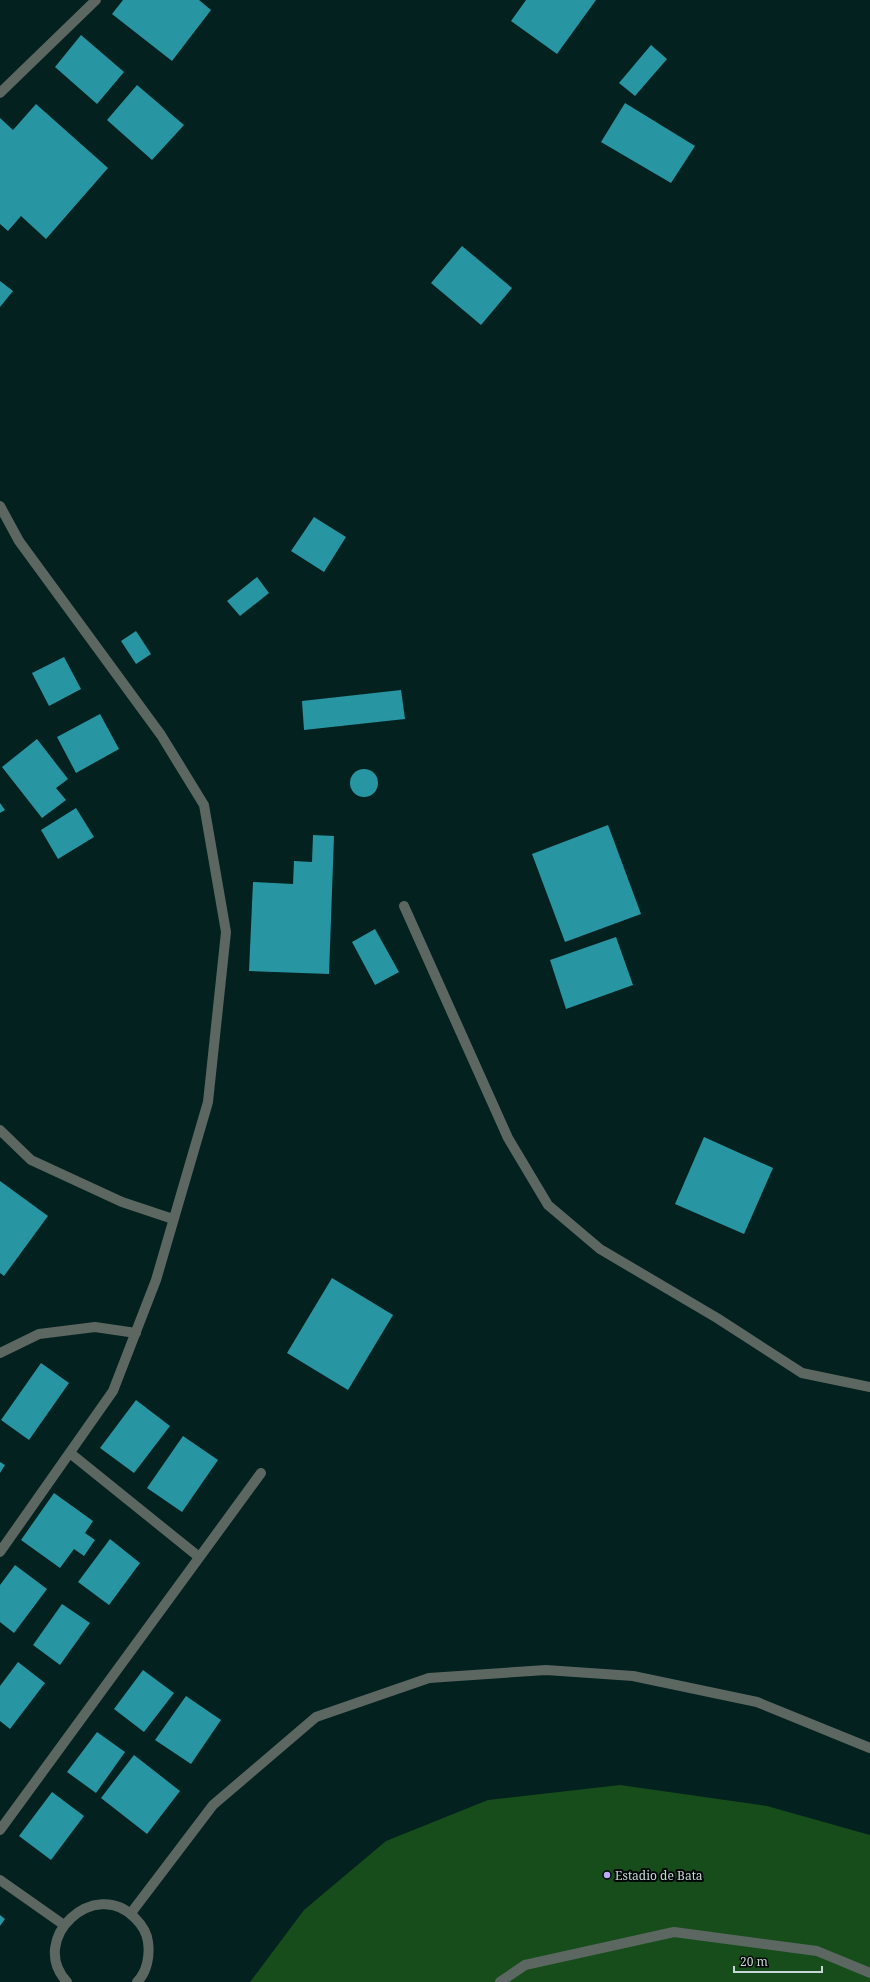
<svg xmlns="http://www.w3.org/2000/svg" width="870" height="1982" viewBox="0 0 870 1982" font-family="'Noto Serif',serif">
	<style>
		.green { fill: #174c1b }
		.building { fill: #2895a3 }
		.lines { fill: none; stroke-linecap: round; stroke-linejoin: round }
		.minor { stroke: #5c6762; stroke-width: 10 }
		.poi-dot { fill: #b9abf7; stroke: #010807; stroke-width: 1.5 }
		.labels { text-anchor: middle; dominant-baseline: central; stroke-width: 4; stroke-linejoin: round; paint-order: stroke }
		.poi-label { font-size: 12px; fill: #c7d7d5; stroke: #010807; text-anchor: start }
	</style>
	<rect width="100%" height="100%" fill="#03211e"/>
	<!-- green -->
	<polygon class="green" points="620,1785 767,1806 870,1835 870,1982 250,1982 304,1910 386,1841 488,1800"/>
	<!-- building -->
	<g class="building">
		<polygon points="123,0 199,0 211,10 172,61 112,14"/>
		<polygon points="526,0 596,0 557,54 511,21"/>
		<polygon points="81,35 124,72 97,104 55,67"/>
		<polygon points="651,45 667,59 635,96 619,83"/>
		<polygon points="137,85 184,125 152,160 107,120"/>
		<polygon points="625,103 695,146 671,183 601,142"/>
		<polygon points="36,104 108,168 46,239 21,216 8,231 0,224 0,118 13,130"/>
		<polygon points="462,246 512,288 481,325 431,283"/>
		<polygon points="0,281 13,291 0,307"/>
		<polygon points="314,517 346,537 324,572 291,551"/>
		<polygon points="257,577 269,593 240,616 227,601"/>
		<polygon points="136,631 151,654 136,664 121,641"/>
		<polygon points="64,657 81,689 49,706 32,673"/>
		<polygon points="401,690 405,719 304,730 302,701"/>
		<polygon points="100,714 119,749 76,773 57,737"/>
		<polygon points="37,739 68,779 56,788 66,800 42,818 2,767"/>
		<circle cx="364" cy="783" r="14"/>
		<polygon points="0,803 5,810 0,813"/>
		<polygon points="76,808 94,837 58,859 41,830"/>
		<polygon points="608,825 641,914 565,942 532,854"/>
		<polygon points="313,835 334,836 329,974 249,971 253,882 293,884 294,861 312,862"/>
		<polygon points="375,929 399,972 375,985 352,942"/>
		<polygon points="616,937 633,985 566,1009 550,960"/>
		<polygon points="704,1137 773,1168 744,1234 675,1204"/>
		<polygon points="0,1181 48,1216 4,1276 0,1273"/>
		<polygon points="332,1278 393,1315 348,1390 287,1353"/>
		<polygon points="41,1363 69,1383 29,1440 1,1420"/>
		<polygon points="136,1400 170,1426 134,1473 100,1448"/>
		<polygon points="183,1436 218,1460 182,1512 147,1488"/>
		<polygon points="0,1462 5,1465 0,1473"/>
		<polygon points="54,1493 93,1521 85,1533 95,1540 84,1556 74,1549 60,1568 21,1540"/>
		<polygon points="110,1539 140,1563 109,1605 78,1582"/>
		<polygon points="15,1565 47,1589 14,1633 0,1622 0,1585"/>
		<polygon points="62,1604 90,1623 60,1665 33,1645"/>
		<polygon points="18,1662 45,1683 10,1729 0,1721 0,1686"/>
		<polygon points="143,1670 174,1693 144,1732 114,1709"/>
		<polygon points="186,1696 221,1720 191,1764 155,1740"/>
		<polygon points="97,1732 125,1752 96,1793 67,1772"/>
		<polygon points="134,1755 180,1791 147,1834 101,1798"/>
		<polygon points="52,1792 84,1816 51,1860 19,1836"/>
		<polygon points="0,1915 5,1919 0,1926"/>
	</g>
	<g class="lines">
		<!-- minor -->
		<g class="minor">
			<polyline points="0,93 96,0"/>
			<polyline points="0,506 19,541 161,735 204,805 226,932 208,1102 156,1280 113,1391 0,1552"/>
			<polyline points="404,906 508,1138 548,1205 600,1249 717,1318 802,1373 870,1387"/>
			<polyline points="0,1130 31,1160 122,1202 173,1219"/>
			<polyline points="0,1353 39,1334 95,1327 136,1333"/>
			<polyline points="70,1453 199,1557"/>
			<polyline points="0,1830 261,1473"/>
			<polyline points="0,1880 64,1925"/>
			<polyline points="131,1913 213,1805 316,1717 429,1678 546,1670 633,1676 757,1702 870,1748"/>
			<path d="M 67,1982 C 27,1939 95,1876 135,1918 C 142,1925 147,1933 148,1942 C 150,1956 147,1972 137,1982"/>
			<polyline points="500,1982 525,1965 674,1932 817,1951 870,1973"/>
		</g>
	</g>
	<!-- markers -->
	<circle class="poi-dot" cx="607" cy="1875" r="4"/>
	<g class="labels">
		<!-- poi labels -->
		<g class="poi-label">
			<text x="615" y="1875">Estadio de Bata</text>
		</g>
	</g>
	<!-- scale -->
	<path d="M734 1966v6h88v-6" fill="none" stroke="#c7d7d5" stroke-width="2"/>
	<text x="740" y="1966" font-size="12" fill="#c7d7d5" stroke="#010807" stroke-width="3" paint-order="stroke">20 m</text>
</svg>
